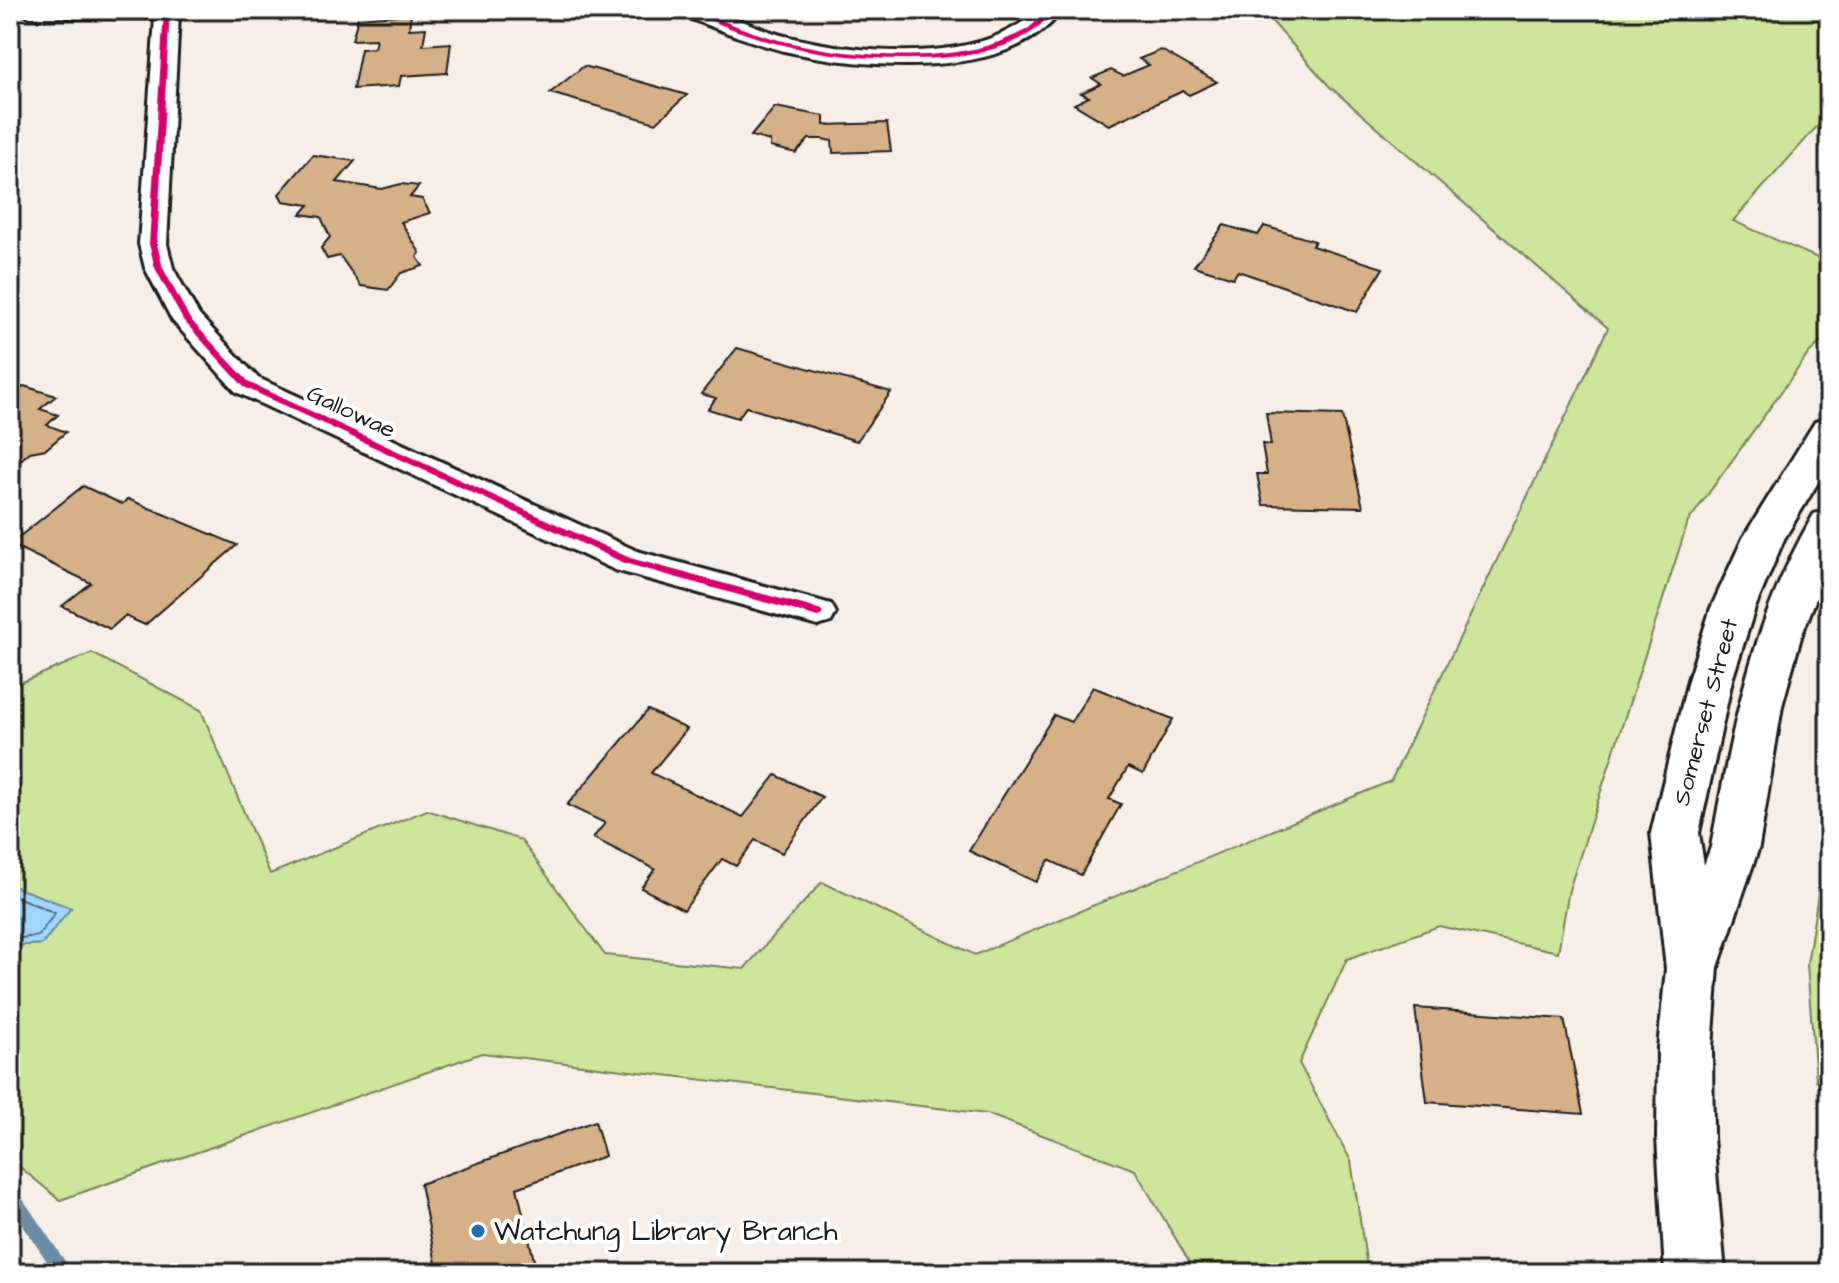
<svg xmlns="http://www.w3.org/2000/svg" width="1839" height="1283" viewBox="0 0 1839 1283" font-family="'Architects Daughter',sans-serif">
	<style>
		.green { fill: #cee69b; stroke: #75815c; stroke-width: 2 }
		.water { fill: #9ed6fe; stroke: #6a8ca4; stroke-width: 2 }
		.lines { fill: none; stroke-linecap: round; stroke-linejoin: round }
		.shore { stroke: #506676; stroke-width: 2 }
		.stream { fill: #6a8ca4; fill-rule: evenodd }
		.building { fill: #d6b087; stroke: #1c1c1c; stroke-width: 2 }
		.lane-casing { stroke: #1c1c1c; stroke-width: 6 }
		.street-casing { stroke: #1c1c1c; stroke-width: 6 }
		.secondary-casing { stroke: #1c1c1c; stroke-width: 6 }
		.lane { fill: #fff; fill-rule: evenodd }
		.street { fill: #fff; fill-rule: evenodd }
		.secondary { fill: #fff; fill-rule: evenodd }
		.cycleway-casing { stroke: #fff; stroke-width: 5 }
		.cycleway { fill: #d6006c; fill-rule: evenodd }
		.poi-dot { fill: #1f6fb2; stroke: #fff; stroke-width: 3 }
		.labels { text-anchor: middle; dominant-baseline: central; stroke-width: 8; stroke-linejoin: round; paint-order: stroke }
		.street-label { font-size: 24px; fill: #1c1c1c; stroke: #fff }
		.near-poi-label { font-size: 28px; fill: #1c1c1c; stroke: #fff; text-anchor: start }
	</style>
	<rect width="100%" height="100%" fill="#f7efe7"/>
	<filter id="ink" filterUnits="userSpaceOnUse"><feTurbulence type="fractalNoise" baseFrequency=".0125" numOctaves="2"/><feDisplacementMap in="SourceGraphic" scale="16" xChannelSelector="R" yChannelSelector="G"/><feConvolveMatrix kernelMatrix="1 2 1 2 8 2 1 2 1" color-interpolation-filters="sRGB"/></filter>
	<g filter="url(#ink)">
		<!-- green -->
		<g class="green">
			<polygon points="1262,10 1829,10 1829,113 1733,221 1829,263 1829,334 1809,353 1688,522 1569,890 1558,952 1439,926 1347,959 1299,1063 1351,1161 1368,1273 1196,1273 1135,1170 987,1114 482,1053 60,1200 10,1159 10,946 42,944 71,908 10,885 10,687 92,653 201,710 270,874 427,810 521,840 605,955 744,969 822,882 975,955 1391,781 1608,328 1329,86"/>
			<polygon points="1829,824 1829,1089 1816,1080 1807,964"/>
		</g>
		<!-- water -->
		<polygon class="water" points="10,885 71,908 42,944 10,946"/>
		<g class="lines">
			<!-- shore -->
			<polyline class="shore" points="10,894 55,913 38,936 10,939"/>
			<!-- stream -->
			<polygon class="stream" points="10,1186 16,1189 73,1273 55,1273 10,1207"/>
		</g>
		<!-- building -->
		<g class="building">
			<polygon points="411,14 409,29 426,28 423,45 451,43 447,73 401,76 399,86 353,89 361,49 374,48 376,39 352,40 358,18"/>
			<polygon points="1161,50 1217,82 1189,95 1183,91 1109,125 1074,104 1089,97 1081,93 1101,84 1092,78 1111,70 1123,76 1149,65 1139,59"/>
			<polygon points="584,66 687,95 656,123 550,93"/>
			<polygon points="775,107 824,116 824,125 887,123 891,151 833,153 832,141 822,139 809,139 796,153 770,147 770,141 751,136"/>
			<polygon points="313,155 355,161 337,182 382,189 401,184 419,186 410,197 422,199 430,213 401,222 420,253 417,257 423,266 401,273 388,290 361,286 340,256 327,259 321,248 330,237 321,217 301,214 309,205 283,201 279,194"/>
			<polygon points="1224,225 1258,235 1264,226 1315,241 1312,246 1383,268 1357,312 1238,271 1233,278 1194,266"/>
			<polygon points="737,348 891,392 857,441 746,407 738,418 708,409 716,398 701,394"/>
			<polygon points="24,386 56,396 40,409 58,415 47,425 66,432 46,449 30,452 16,464 10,461 10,398"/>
			<polygon points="1266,413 1342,415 1363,507 1263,505 1257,474 1267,474 1262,444 1271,445"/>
			<polygon points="83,486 122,504 128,499 237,545 145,625 125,616 110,629 62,606 91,583 10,544"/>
			<polygon points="1093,687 1173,719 1143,774 1128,767 1109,799 1121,804 1081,875 1049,860 1036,882 969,851 1054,715 1071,722"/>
			<polygon points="648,710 687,729 651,773 743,817 776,775 822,797 782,853 755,840 736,866 722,859 684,910 641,888 655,869 593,838 605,823 567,805"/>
			<polygon points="1415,1008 1564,1019 1583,1114 1427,1102"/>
			<polygon points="595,1121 605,1156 517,1188 537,1273 438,1273 420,1184"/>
		</g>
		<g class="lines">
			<defs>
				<polygon id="lane" points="1829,205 1829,214 1820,209 1822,206"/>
				<g id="street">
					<polygon points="18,10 183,10 179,15 167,244 173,268 199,315 258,378 637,551 831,604 836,613 831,622 818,626 615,570 236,392 172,320 145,268 139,244 155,18 30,17"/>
					<path d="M 676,10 C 688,10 702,8 713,11 C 739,18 763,31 789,37 C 860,54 981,66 1037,10 L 1062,10 C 1011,83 860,68 784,51 C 748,42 714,27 680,15 Z"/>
				</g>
				<path id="secondary" d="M 1829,418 L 1829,464 L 1784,539 L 1755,608 L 1732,680 L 1699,833 L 1704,865 L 1711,847 C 1733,726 1751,622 1814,514 L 1829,509 L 1829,565 L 1801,637 L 1782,706 L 1759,847 L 1718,967 L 1712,1048 L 1713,1138 L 1725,1273 L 1665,1273 L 1657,1138 L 1658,1048 L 1666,969 L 1651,833 L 1688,680 L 1711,608 L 1743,538 L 1815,422 Z"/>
			</defs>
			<!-- lane casing -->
			<use href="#lane" class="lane-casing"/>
			<!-- street casing -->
			<use href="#street" class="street-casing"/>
			<!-- secondary casing -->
			<use href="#secondary" class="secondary-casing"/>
			<!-- lane -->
			<use href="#lane" class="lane"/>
			<!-- street -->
			<use href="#street" class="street"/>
			<!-- secondary -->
			<use href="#secondary" class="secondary"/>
			<defs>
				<g id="cycleway">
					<polygon points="164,10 170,10 157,244 163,268 190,319 250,383 630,558 818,609 821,610 823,613 821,616 818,617 624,563 244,387 183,320 155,268 149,244"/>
					<path d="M 685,10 L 694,10 C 725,21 756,35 788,42 C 851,57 953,65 1013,36 C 1018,34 1024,31 1029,28 C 1035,23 1041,16 1046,10 L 1053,10 C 1047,17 1040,27 1032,32 C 976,71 847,61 784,45 C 761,40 740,32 719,24 C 708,19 695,16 685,10 Z"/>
				</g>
			</defs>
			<!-- cycleway casing -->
			<use href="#cycleway" class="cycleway-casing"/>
			<!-- cycleway -->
			<use href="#cycleway" class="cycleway"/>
		</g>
	</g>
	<!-- markers -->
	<circle class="poi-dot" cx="478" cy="1231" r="8"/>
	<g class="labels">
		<!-- street labels -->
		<g class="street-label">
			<text transform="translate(351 412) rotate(25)">Gallowae</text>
			<text transform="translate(1706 712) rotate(-75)">Somerset Street</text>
		</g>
		<!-- near-poi labels -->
		<g class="near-poi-label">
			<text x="494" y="1231">Watchung Library Branch</text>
		</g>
	</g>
	<!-- margin -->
	<rect width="1839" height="1283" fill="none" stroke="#fff" stroke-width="40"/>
	<rect x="20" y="20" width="1799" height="1243" fill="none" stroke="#1c1c1c" stroke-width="3" filter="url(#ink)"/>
</svg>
